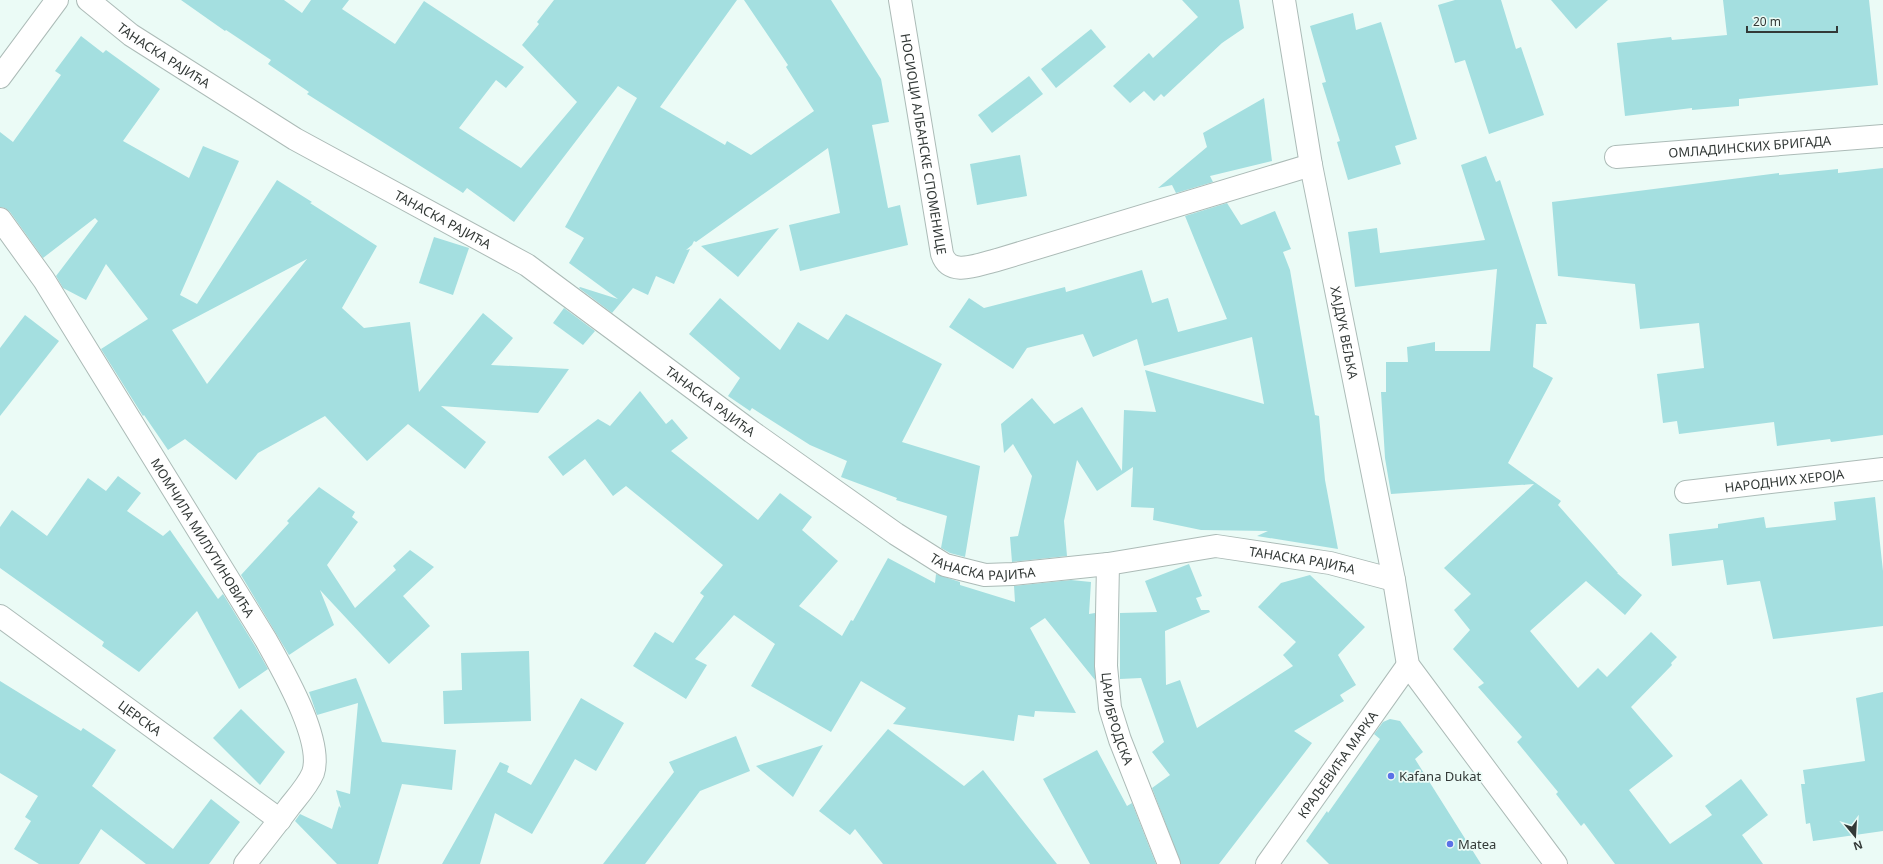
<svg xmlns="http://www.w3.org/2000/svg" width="1883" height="864" viewBox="0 0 1883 864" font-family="'Noto Sans',sans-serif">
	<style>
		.building { fill: #a4dfe0; fill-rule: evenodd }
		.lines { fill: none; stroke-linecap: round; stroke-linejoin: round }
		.minor-casing { stroke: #acbbb7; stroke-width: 24 }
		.minor { stroke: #fff; stroke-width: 22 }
		.poi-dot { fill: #5b71e7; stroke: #ebfbf6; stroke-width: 1.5 }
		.labels { text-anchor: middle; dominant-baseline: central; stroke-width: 3.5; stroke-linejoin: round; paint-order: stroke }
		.street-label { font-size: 13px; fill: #333937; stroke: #ebfbf6 }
		.poi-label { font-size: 13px; fill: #333937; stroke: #ebfbf6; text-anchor: start }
	</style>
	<rect width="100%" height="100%" fill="#ebfbf6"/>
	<!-- building -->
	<g class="building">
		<polygon points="181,0 284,0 302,13 311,0 349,0 342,9 395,44 424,1 524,67 506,88 496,80 459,128 521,168 577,102 522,45 539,24 537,22 554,0 737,0 660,107 725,145 727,141 751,155 814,111 786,67 788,65 744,0 831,0 881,79 889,122 872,125 888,208 900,205 908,245 800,271 789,225 840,213 828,148 696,242 694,241 692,245 686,250 690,249 674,284 656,276 648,295 633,288 612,313 579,288 580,287 618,299 569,263 584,238 565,227 637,98 618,86 514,222 467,188 463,193 307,94 309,92 268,64 271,60 226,30 225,31"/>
		<polygon points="1182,0 1239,0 1244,28 1222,43 1164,97 1161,94 1154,101 1144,91 1130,103 1113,86 1149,53 1153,58 1198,17"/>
		<polygon points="1455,0 1501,0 1516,49 1521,47 1544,115 1489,134 1465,60 1455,63 1438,5"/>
		<polygon points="1551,0 1608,0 1576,29"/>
		<polygon points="1723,0 1869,0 1878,85 1739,99 1739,106 1692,110 1692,108 1625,116 1617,43 1671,37 1672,40 1727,35"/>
		<polygon points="1353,13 1356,30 1381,22 1417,139 1395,146 1401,164 1348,180 1337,142 1340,141 1322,83 1326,82 1310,26"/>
		<polygon points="1091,29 1106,47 1056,88 1041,69"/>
		<path d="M 81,36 L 103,53 L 106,50 L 160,89 L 123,141 L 189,178 L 203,146 L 239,161 L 180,295 L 197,304 L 277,180 L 312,202 L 310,203 L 377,246 L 342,308 L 364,328 L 410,322 L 419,392 L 483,313 L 513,338 L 491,365 L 569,369 L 538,413 L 441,406 L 486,442 L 465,469 L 408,424 L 367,461 L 325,416 L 258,453 L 236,480 L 185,439 L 168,450 L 144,415 L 143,416 L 101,349 L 148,319 L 106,264 L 86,300 L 63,288 L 56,276 L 98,221 L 95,218 L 43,258 L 10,212 L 5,208 L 0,207 L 0,132 L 13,142 L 61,75 L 55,71 ZM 307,259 L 207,384 L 172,330 Z"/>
		<polygon points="1029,76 1043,94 992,133 978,115"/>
		<polygon points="1264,98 1272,161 1210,176 1213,182 1176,193 1172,185 1158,188 1207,147 1203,133"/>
		<polygon points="1020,155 1027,196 977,205 970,164"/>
		<polygon points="1486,156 1496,182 1500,180 1547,324 1536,324 1533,367 1553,378 1508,463 1561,501 1558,505 1618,573 1617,573 1642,595 1625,615 1586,581 1530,631 1578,688 1598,668 1607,677 1651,632 1677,657 1671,663 1672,665 1631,707 1673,756 1629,790 1670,844 1712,815 1705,806 1741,779 1768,815 1742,835 1763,864 1615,864 1584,823 1581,826 1556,794 1558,792 1517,742 1522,737 1478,687 1484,683 1453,649 1470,630 1454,610 1471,594 1444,568 1534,484 1391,494 1385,458 1381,392 1386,392 1386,362 1408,362 1407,347 1435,342 1435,351 1490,351 1497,269 1355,287 1348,232 1377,228 1380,253 1485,240 1461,165"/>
		<polygon points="1883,168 1883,435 1831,442 1830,439 1777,446 1774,422 1679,434 1677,421 1663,423 1657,374 1704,368 1699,323 1640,329 1635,284 1558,276 1552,202 1779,173 1779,175 1838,169 1838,173"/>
		<polygon points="1227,203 1241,225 1275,211 1291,249 1283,252 1290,270 1315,415 1319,416 1325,480 1338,549 1257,536 1268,531 1201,530 1153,520 1154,508 1131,507 1133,467 1097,491 1077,460 1064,521 1067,556 1012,562 1010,537 1018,536 1032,476 1013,444 1004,453 1001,424 1032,398 1054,424 1082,407 1122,471 1124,410 1156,412 1145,370 1264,404 1252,337 1144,366 1137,339 1093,357 1083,334 1027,348 1013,369 949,327 969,298 984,308 1065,287 1066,292 1142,270 1152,303 1168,298 1178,332 1227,319 1185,216"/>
		<polygon points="779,228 738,277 701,246"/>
		<polygon points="434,237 469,248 453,295 419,283"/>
		<polygon points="720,298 780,350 798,322 828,340 846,314 942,364 902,442 980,466 965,557 950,553 941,548 947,516 896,500 897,498 841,477 847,461 810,445 752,408 750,411 728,396 740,378 689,334"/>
		<polygon points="564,308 595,331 583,345 553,323"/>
		<polygon points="25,315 59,341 0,416 0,348"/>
		<polygon points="640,391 666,424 672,419 688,438 671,451 758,520 780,493 812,517 802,530 838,561 799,606 842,636 851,620 853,621 888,558 935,583 936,574 960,582 960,585 1015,602 1014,586 1071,580 1091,582 1089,614 1095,613 1095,680 1045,618 1030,628 1076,713 1035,711 1034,717 1018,715 1014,741 893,724 906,708 861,681 831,732 751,686 775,644 734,615 695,659 707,665 686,699 633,666 655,632 673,643 704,596 700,593 723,565 626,486 613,496 585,459 563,476 548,457 598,419 610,426"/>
		<polygon points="118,476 141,493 127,511 163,536 170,530 218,599 223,594 255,646 268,669 239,689 197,611 139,672 102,646 104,642 0,568 0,527 12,510 47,536 88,478 106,491"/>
		<polygon points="319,487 355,512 352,517 358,522 327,565 355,608 396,570 393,566 410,550 434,567 403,596 430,626 389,664 320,590 334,625 289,655 241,575 289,523 287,521"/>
		<polygon points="1875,497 1883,571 1883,626 1773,639 1760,581 1727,585 1723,560 1672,566 1669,534 1718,528 1718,524 1764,517 1766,528 1836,520 1834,502"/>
		<polygon points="1189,564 1202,596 1196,598 1201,610 1209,610 1210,612 1165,631 1166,685 1180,680 1197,728 1293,666 1283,655 1296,642 1258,607 1281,583 1310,575 1365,627 1338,655 1356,685 1340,695 1344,701 1294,731 1312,743 1219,864 1181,864 1152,788 1170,775 1152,752 1164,742 1141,678 1120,679 1120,613 1157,612 1145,581"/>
		<polygon points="529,651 531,721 444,724 443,691 462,690 461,653"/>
		<polygon points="356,678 382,742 456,750 452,790 402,784 378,864 337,864 295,821 300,814 332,829 339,806 341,808 336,790 350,794 358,703 317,715 309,692"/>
		<polygon points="0,681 81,731 83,728 116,750 92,786 173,849 211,799 240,822 209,864 146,864 101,829 79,864 39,864 14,849 31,821 25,817 38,796 0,773"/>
		<polygon points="1883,692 1883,831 1813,841 1810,823 1806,824 1801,784 1805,784 1803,770 1865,761 1856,698"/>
		<polygon points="581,698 624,723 596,771 575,759 532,834 495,813 480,864 442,864 500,762 509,766 507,772 531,785"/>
		<polygon points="241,709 285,752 260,785 213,738"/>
		<polygon points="1390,719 1400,721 1423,752 1415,759 1481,864 1329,864 1306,841 1327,811 1328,813 1380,739 1374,734 1383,722"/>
		<polygon points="888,729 964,786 983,770 1057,864 883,864 855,829 850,835 819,811"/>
		<polygon points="736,736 750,771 700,791 645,864 603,864 674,772 669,762"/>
		<polygon points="823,745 793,797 756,766"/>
		<polygon points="1097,750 1127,806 1132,803 1156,864 1090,864 1043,779"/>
	</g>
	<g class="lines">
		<defs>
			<g id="minor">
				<path id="s1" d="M 88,0 L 131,35 L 295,139 L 527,265 L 752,432 L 896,534 L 945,565 L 985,575 L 1013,574 L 1108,564 L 1216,546 L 1330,563 L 1394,580"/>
				<path id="s2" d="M 900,0 L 942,254 C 950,278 979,264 997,260 L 1311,165"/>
				<path id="s3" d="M 1284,0 L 1311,165 L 1394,580 L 1408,665 L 1556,864"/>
				<polyline points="0,77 57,0"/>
				<path id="s4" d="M 1616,157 L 1883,136"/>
				<path id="s5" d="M 0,219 L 44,280 L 266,640 C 282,669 324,740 313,773 C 308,785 298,796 290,806 C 276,825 260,845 245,864"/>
				<path id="s6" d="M 1686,492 L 1883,469"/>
				<path id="s7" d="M 1108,564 L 1106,666 L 1110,708 L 1120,740 L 1169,864"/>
				<path id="s8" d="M 0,616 L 280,820"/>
				<path id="s9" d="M 1267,864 L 1408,665"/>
			</g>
		</defs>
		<!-- minor casing -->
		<use href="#minor" class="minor-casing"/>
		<!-- minor -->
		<use href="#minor" class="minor"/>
	</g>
	<!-- markers -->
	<g class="poi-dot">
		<circle cx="1391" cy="776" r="4"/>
		<circle cx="1450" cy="844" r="4"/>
	</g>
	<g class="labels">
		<!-- street labels -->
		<g class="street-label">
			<text stroke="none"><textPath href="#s1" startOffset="94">ТАНАСКА РАЈИЋА</textPath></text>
			<text stroke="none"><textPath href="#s2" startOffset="146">НОСИОЦИ АЛБАНСКЕ СПОМЕНИЦЕ</textPath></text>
			<text stroke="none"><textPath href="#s4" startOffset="134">ОМЛАДИНСКИХ БРИГАДА</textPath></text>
			<text stroke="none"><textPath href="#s1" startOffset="418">ТАНАСКА РАЈИЋА</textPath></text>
			<text stroke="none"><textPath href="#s3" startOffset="338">ХАЈДУК ВЕЉКА</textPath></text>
			<text stroke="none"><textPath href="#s1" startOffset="742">ТАНАСКА РАЈИЋА</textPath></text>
			<text stroke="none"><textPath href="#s6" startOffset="99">НАРОДНИХ ХЕРОЈА</textPath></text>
			<text stroke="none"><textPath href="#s5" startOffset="378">МОМЧИЛА МИЛУТИНОВИЋА</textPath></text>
			<text stroke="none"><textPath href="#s1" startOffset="1390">ТАНАСКА РАЈИЋА</textPath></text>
			<text stroke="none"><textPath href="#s1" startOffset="1066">ТАНАСКА РАЈИЋА</textPath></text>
			<text stroke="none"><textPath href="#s8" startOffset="173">ЦЕРСКА</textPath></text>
			<text stroke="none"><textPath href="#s7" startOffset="156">ЦАРИБРОДСКА</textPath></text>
			<text stroke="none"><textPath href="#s9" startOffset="122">КРАЉЕВИЋА МАРКА</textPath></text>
		</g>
		<!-- poi labels -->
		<g class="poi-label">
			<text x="1399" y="776">Kafana Dukat</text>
			<text x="1458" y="844">Matea</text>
		</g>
	</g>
	<!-- north arrow -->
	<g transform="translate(1855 836) rotate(162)" stroke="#ebfbf6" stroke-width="3" paint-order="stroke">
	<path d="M0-3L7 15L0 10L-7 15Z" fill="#333937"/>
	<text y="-6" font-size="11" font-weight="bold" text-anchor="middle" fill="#333937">N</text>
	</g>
	<!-- scale -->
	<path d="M1747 26v6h90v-6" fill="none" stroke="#333937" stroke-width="2"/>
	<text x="1753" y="26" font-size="12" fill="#333937" stroke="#ebfbf6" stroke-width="3" paint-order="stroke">20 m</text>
</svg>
